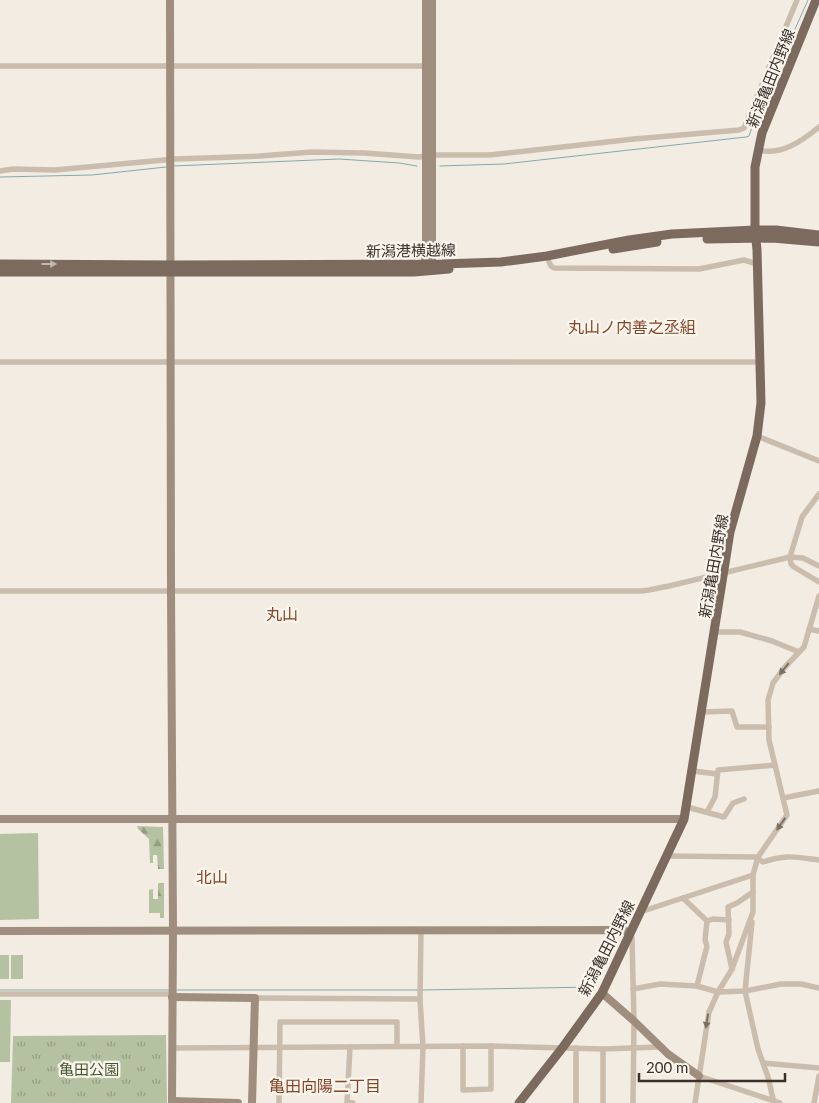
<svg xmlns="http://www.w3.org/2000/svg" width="819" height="1103" viewBox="0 0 819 1103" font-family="Lato,'Noto Sans JP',sans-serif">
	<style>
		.grass { fill: #b5c2a1 }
		.forest { fill: url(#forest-firs) }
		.park { fill: url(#park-tufts) }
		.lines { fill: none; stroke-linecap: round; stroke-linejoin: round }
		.stream { stroke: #81aab0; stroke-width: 1 }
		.street { stroke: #cbbdad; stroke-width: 5.5 }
		.secondary { stroke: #9f8d7e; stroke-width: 8 }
		.primary { stroke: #7b6a5d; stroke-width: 9 }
		.oneway { fill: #c1b7ad }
		.oneway2 { fill: #7b7066 }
		.labels { text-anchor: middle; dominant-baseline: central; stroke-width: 4.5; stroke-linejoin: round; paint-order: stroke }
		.street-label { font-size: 15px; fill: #3a312b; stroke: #faf6ee }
		.park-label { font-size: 15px; fill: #465830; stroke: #faf6ee }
		.neighbourhood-label { font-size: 16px; fill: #874526; stroke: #faf6ee }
	</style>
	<defs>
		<pattern id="forest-firs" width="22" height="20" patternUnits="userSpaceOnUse" patternTransform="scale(1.25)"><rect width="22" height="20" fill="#b5c2a1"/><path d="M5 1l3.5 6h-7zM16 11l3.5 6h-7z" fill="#949e83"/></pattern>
		<pattern id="park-tufts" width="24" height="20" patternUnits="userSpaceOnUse" patternTransform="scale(1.25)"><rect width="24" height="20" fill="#b5c2a1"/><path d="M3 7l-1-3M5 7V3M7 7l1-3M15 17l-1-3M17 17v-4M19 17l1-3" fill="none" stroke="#949e83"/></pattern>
	</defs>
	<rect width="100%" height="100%" fill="#f3ece2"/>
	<!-- grass -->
	<g class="grass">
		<polygon points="38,833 39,919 0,920 0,834"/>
		<rect x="0" y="955" width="9" height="24"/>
		<rect x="11" y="955" width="12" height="24"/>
		<polygon points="0,1000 11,1000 10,1062 0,1062"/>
	</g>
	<!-- forest -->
	<g class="forest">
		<polygon points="137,826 163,827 164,869 158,869 157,855 153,855 153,863 150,863 149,839 138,829"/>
		<polygon points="158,883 164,883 164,918 160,918 160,913 149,913 149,890 153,889 153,899 158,899"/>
	</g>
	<!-- park -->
	<polygon class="park" points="166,1035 167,1103 11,1103 13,1036"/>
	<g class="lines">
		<!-- stream -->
		<g class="stream">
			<polyline points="173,166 339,159 399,163 417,166"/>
			<polyline points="440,166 504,164 746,137 749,136 756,116 808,0"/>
			<polyline points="0,177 92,175 166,167"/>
			<polyline points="0,990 170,990"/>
			<polyline points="177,990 418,990"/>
			<polyline points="422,990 594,987"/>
		</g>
		<!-- street -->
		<g class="street">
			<polyline points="0,66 426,66"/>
			<path d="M 758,150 C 781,156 802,141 819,127"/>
			<polyline points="0,171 13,169 55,170 175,159 260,156 312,152 364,153 419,157 431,155 489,155 634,139 739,130 744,128 797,0"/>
			<polyline points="549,262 551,266 554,268 699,269 744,260 757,264"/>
			<polyline points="0,362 760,362"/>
			<polyline points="757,436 819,461"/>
			<polyline points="819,494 802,517 790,557 791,564 794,567 819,582"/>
			<polyline points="0,591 642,591 649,590 669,586 790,557 803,558 819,566"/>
			<polyline points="809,629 819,631"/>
			<polyline points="715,632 740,632 772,641 799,652"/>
			<polyline points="702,712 732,711 737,727 769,727"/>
			<polyline points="693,771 717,774"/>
			<polyline points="783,798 819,791"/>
			<polyline points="687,807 724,817 733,803 744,799"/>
			<polyline points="707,812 715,797 718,770 775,765"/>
			<path d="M 666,856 L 758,857 L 760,860 L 763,862 C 785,854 796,857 819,860"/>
			<polyline points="683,898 707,921"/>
			<polyline points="640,912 753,875"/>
			<polyline points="752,922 745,991 758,1049 768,1077 774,1103"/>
			<polyline points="630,933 632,938 634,1021 633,1103"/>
			<polyline points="732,969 726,942 729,934 728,907 737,903 753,892"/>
			<polyline points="697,986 707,946 705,940 707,921 713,919 729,920"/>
			<polyline points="633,989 660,984 697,986 718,992 745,991 781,984 801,984 819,988"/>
			<polyline points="0,994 172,994"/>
			<polyline points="255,998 420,999"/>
			<polyline points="463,1046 463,1090 491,1089 491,1046"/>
			<polyline points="350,1047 347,1102 353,1103"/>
			<polyline points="172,1048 491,1046 603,1049 660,1047"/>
			<polyline points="576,1048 576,1103"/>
			<polyline points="603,1049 603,1103"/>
			<polyline points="763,1063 819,1068"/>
			<polyline points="699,1076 780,1103"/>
			<polyline points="279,1103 280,1022 397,1022 397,1046"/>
			<polyline points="421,1103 423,1047 420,999 421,930"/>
			<polyline points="695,1103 709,1012 718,992 732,969 753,912 753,875 758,857 787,815 769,740 768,700 773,683 785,667 804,647 819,596"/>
			<polyline points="814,1103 819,1076"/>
		</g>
		<!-- secondary -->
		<g class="secondary">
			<polyline points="170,0 171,590 173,930 172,1103"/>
			<polyline points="432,0 432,268"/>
			<polyline points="424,269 426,253 426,0"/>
			<polyline points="0,819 684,819"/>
			<polyline points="0,931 623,930 630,933"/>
			<polyline points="602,993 634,1021 668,1054 699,1076"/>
			<polyline points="172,997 255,998 252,1103"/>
			<polyline points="172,1101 238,1103"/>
		</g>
		<!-- primary -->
		<g class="primary">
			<polyline points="707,239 772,238 819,242"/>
			<polyline points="613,249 657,242"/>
			<polyline points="0,264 171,265 442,264 501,262 547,256 629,240 672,234 755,230 776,230 819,235"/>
			<polyline points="0,272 414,272 449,269"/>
			<polyline points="519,1103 563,1047 602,993 684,819 730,532 757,436 761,403 757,250 755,230 755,167 762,133 816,0"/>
		</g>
	</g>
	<!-- one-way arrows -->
	<defs><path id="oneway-solid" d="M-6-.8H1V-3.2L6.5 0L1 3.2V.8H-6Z" transform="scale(1.25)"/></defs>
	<use class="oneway" href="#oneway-solid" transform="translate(49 264)"/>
	<g class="oneway2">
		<use href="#oneway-solid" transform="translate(784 669) rotate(129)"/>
		<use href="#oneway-solid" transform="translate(781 824) rotate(125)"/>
		<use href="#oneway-solid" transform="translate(707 1021) rotate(99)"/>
	</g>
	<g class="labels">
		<!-- street labels -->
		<g class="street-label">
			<text transform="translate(770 78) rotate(-68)">新潟亀田内野線</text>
			<text transform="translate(411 250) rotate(-1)">新潟港横越線</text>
			<text transform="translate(713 566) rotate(-80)">新潟亀田内野線</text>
			<text transform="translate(606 948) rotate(-63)">新潟亀田内野線</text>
		</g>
		<!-- park labels -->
		<g class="park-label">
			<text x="89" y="1069">亀田公園</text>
		</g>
		<!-- neighbourhood labels -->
		<g class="neighbourhood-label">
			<text x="632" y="326">丸山ノ内善之丞組</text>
			<text x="282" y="613">丸山</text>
			<text x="212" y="876">北山</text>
			<text x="325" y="1085">亀田向陽二丁目</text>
		</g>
	</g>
	<!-- scale -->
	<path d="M639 1073v8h146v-8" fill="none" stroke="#3a312b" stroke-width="2.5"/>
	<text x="646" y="1073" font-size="15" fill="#3a312b" stroke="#faf6ee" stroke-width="4" paint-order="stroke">200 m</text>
</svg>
